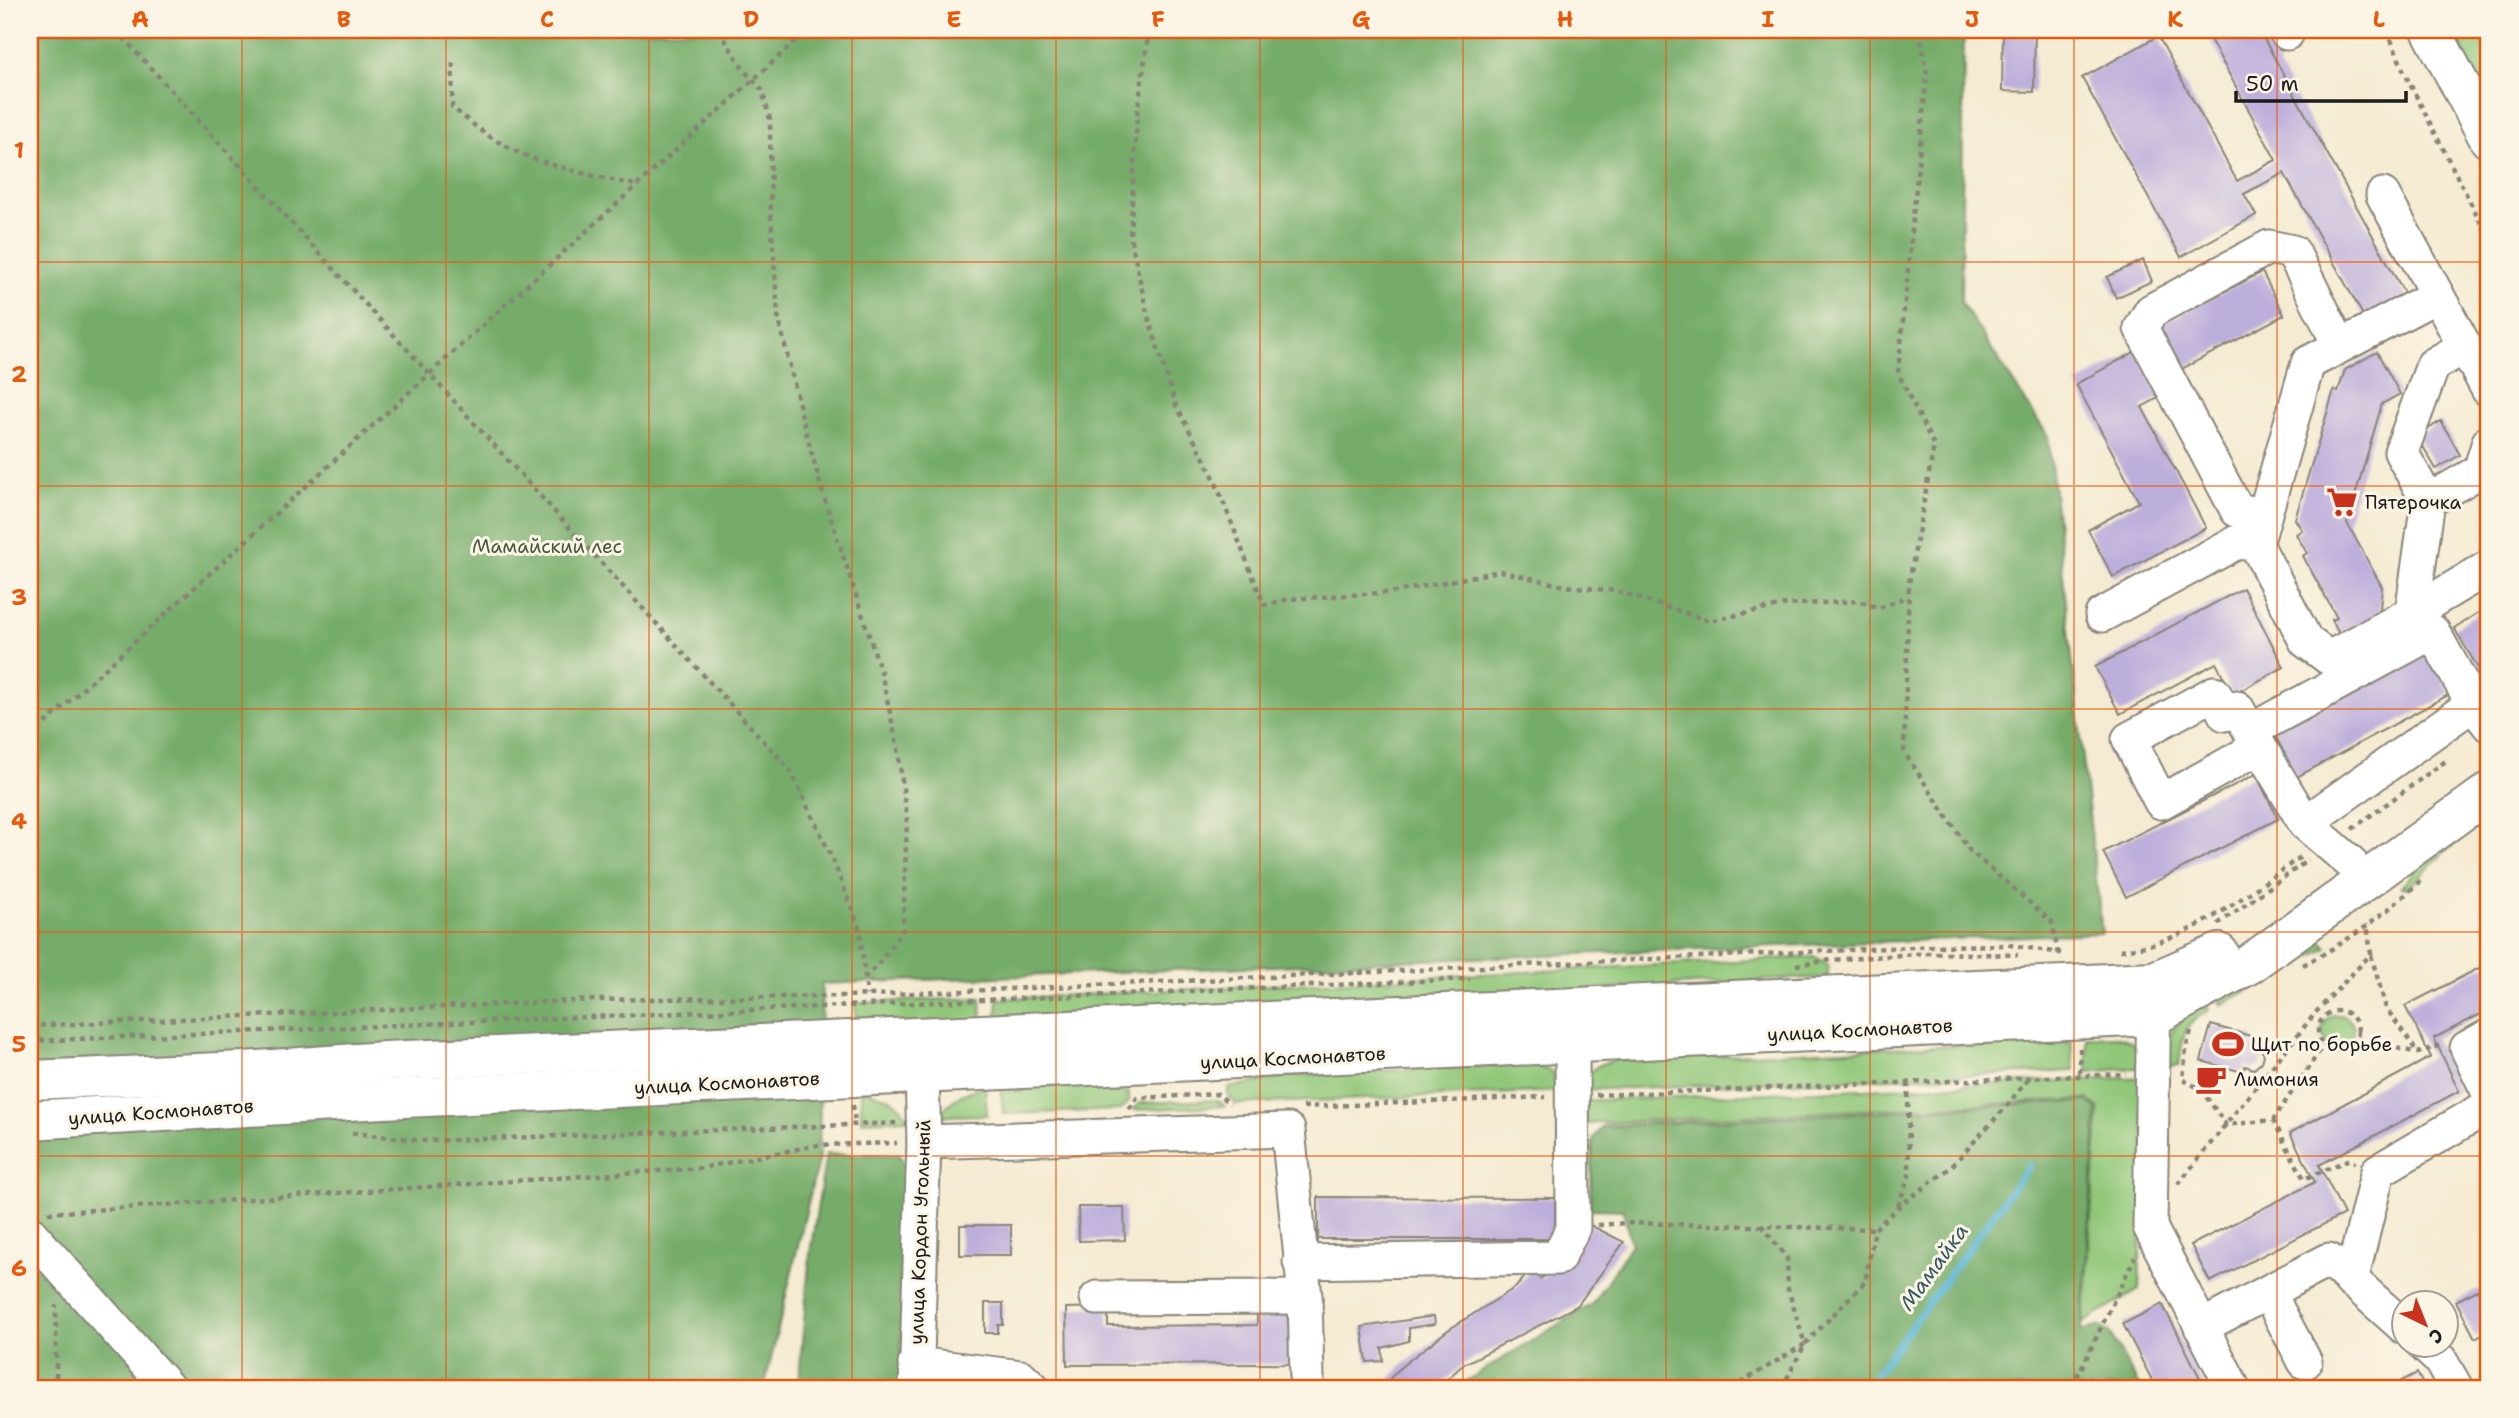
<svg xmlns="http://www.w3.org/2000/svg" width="2519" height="1418" viewBox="0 0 2519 1418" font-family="'Shantell Sans',sans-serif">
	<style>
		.green { fill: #91c779; stroke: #56724a; stroke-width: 2 }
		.forest { fill: #74ac69; stroke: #486442; stroke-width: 2 }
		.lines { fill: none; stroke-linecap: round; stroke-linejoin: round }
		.stream { stroke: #57b6d5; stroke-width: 7 }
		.building { fill: #bdafdb }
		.minor-casing { stroke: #888477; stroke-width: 37 }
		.major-casing { stroke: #888477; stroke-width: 42 }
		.path { stroke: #888477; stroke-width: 4.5; stroke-dasharray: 5 5; stroke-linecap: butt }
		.minor { stroke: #fff; stroke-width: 33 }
		.major { stroke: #fff; stroke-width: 38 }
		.grid { fill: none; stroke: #e8590c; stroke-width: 2; stroke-opacity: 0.55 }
		.labels { text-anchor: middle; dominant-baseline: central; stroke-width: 6; stroke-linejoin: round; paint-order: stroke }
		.poi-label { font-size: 19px; fill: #1c1c1c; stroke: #fcf5e5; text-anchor: start }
		.park-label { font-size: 19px; fill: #45583d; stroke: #fcf5e5 }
		.street-label { font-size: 19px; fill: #1c1c1c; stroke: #fcf5e5 }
		.water-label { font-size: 21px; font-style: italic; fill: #345a66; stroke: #fcf5e5 }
		.neatline { fill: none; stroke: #e8590c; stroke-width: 2.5 }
		.grid-label { font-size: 23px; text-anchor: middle; font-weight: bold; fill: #e8590c }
	</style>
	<rect width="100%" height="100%" fill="#fcf5e5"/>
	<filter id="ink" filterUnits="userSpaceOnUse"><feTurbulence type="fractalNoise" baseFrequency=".0143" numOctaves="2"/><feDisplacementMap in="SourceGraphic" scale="14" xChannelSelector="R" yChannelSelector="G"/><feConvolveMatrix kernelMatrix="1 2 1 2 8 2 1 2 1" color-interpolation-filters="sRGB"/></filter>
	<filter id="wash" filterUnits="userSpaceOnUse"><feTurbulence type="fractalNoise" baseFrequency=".00686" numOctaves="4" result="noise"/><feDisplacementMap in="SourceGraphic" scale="28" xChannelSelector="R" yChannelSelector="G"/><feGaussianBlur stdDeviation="1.57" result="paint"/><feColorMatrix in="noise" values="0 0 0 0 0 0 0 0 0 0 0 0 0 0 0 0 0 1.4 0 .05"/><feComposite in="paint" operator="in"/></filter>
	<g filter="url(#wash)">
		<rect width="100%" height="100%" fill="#f5ebd2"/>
		<!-- green -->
		<g class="green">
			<polygon points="2451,30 2474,30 2489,59 2489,100"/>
			<polygon points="2478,815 2484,822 2443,853 2409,888 2401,887 2438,846"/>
			<polygon points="2322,941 2327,948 2221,1005 2216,994 2272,963"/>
			<polygon points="1815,957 1828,964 1828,977 997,1020 998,999"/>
			<polygon points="981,998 982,1022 856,1027 855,1003"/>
			<path d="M 2205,1001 L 2209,1010 C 2182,1026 2183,1035 2179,1065 L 2164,1066 C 2168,1026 2175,1025 2205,1001 Z"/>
			<circle cx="2338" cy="1031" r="16"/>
			<path d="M 2116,1036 C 2135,1040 2139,1050 2146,1067 L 2087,1072 L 2087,1037 Z"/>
			<path d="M 2071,1040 L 2074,1071 L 1581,1090 C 1587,1072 1596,1064 1615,1060 Z"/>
			<polygon points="1532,1064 1552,1072 1561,1091 1236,1104 1228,1096 1228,1088 1292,1075"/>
			<polygon points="2146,1077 2139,1290 2083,1323 2099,1108 2088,1099 1581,1124 1581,1101"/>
			<polygon points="1060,1084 1129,1093 1129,1101 1121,1110 1003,1114 1001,1087"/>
			<path d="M 985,1086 L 987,1115 L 939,1116 C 949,1099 966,1092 985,1086 Z"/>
			<path d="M 861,1090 C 880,1094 901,1099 907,1119 L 861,1121 Z"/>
			<polygon points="1218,1100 1225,1106 1133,1110 1139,1103"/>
		</g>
		<!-- forest -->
		<g class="forest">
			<polygon points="30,30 1964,30 1961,302 2048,436 2102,933 822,984 819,1157 764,1388 30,1388"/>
			<polygon points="2087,1101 2097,1109 2081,1331 2100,1326 2110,1333 2140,1388 1460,1388 1471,1378 1593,1303 1631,1244 1623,1210 1590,1209 1593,1139 1603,1126"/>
			<polygon points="826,1154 899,1155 908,1168 900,1388 798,1388 810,1253"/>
		</g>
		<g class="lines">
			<!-- stream -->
			<polyline class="stream" points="1866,1388 2029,1166"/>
		</g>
		<g id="blocks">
			<!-- building -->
			<g class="building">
				<polygon points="2003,30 2035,30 2034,92 2002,91"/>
				<polygon points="2205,30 2259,30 2406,296 2365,319 2284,173 2244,194 2256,215 2181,257 2082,78 2158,36 2237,181 2276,160"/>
				<polygon points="2143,260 2152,281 2116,298 2107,277"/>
				<polygon points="2262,272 2284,315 2180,370 2158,326"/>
				<polygon points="2136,351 2160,397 2142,407 2206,528 2113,577 2088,530 2139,502 2076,384"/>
				<polygon points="2377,352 2400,394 2382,404 2347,523 2382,587 2379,621 2339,634 2332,620 2337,618 2303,556 2307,553 2296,534 2302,530 2295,519 2334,390 2338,392 2345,370"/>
				<polygon points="2441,421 2460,455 2436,469 2417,436"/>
				<polygon points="2243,588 2284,667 2233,695 2216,663 2120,714 2095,667"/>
				<polygon points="2489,606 2489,675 2484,678 2454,628"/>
				<polygon points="2425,648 2450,694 2297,777 2272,730"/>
				<polygon points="2256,774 2278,819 2126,897 2103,852"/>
				<polygon points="2489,963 2489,1010 2434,1038 2459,1091 2319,1165 2344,1214 2210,1282 2191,1245 2315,1182 2290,1133 2431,1057 2405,1006"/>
				<polygon points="2211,1025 2254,1037 2251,1045 2260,1047 2264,1055 2262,1062 2254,1069 2245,1066 2243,1072 2201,1061"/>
				<polygon points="1318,1197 1555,1198 1555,1239 1318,1239"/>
				<polygon points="1078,1207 1124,1207 1125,1240 1079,1241"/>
				<rect x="960" y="1225" width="51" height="30"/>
				<polygon points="1590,1225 1624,1242 1577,1306 1464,1364 1437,1388 1381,1388 1402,1366 1448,1330 1516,1287 1532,1269 1540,1279 1568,1262"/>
				<polygon points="2489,1284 2489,1330 2475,1338 2456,1301"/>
				<polygon points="985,1303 1003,1303 1003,1325 998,1325 998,1333 985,1333"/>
				<polygon points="2162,1304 2177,1332 2205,1388 2156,1388 2123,1324"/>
				<polygon points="1108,1307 1108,1326 1257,1325 1257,1307 1298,1307 1298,1364 1067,1365 1066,1308"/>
				<polygon points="1434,1316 1435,1324 1409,1328 1409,1341 1382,1348 1383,1361 1367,1362 1362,1327"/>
				<polygon points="2417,1373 2425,1388 2388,1388"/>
			</g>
		</g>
	</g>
	<g filter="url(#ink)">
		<use href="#blocks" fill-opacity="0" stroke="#888477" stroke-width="2"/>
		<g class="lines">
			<defs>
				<g id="minor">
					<polyline points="2286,30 2287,33"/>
					<polyline points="2383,195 2489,391"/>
					<polyline points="2464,347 2433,365 2401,452 2428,501 2480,471 2489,442"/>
					<polyline points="2264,515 2237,510 2141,328 2151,311 2269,247 2293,252 2340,346"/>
					<polyline points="2258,538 2308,363 2436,296"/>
					<polyline points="2412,613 2489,567"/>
					<polyline points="2102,615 2237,542 2256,544 2306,641 2329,658 2412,613 2428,501"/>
					<polyline points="2250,731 2305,823 2350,862"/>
					<polyline points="2259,747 2161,802 2129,739 2214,693 2225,714 2237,708 2250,731 2433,632 2473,704"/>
					<polyline points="2305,823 2473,704 2489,725"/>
					<polyline points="2154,991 2150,1227 2233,1388"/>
					<polyline points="2489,1036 2467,1048 2489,1093"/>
					<polyline points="924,1142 1288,1130 1305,1297 1097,1298"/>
					<polyline points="30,1233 168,1388"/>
					<polyline points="1300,1262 1558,1258 1573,1228 1572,1045"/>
					<polyline points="2351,1281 2378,1171 2489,1106"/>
					<polyline points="2268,1292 2305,1362"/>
					<polyline points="1305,1297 1307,1379 1305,1388"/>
					<polyline points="2201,1327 2329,1260 2404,1327"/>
					<polyline points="2423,1344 2440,1360 2456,1388"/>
					<polyline points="915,1364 1021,1377 1033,1388"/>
					<polyline points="916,1388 924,1142 922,1075"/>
				</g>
				<g id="major">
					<polyline points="2431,30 2489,139"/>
					<polyline points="30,1080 243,1071 385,1061 2154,981 2219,953"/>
					<polyline points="30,1120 383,1099 2154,1016 2248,965 2489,792"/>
				</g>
			</defs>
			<!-- minor casing -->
			<use href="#minor" class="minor-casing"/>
			<!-- major casing -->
			<use href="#major" class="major-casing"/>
			<!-- path -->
			<g class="path">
				<polyline points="116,30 790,770 833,860 860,930 867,995"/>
				<polyline points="719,30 743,69 762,90 770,119 771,216 778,316 805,429 824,497 881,672 898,749 907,819 903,929 881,961 864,979"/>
				<polyline points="1149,30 1137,116 1130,236 1148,317 1176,405 1213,476 1264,605 1289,599 1395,592 1500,571 1564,586 1617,591 1710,621 1784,605 1859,601 1879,608 1908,596"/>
				<polyline points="1919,30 1927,73 1898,373 1934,446 1909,583 1904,752 1970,851 2052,922 2058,953"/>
				<polyline points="2387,30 2405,74 2489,239"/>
				<path d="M 453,63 L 452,107 C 473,125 494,142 520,153 C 557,169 597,177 636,185"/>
				<polyline points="30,737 808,30"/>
				<polyline points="2352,829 2447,760"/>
				<polyline points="2218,924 2308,860"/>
				<path d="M 2120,950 C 2190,944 2246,894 2302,856"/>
				<polyline points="2371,955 2386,1008 2418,1053"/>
				<polyline points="1796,965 1831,960 1930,953 2018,955"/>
				<path d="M 2303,965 C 2346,943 2389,912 2423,878"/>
				<circle cx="2338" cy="1031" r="20"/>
				<polyline points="30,1026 594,1000 846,996 988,990 1933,946 2010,945 2061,953"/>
				<polyline points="2191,1031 2186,1048 2183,1080 2201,1089 2226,1125 2273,1120 2323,1046"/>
				<polyline points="2358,1039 2418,1053 2441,1045"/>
				<polyline points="30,1041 1470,979"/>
				<polyline points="2080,1048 2080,1076"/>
				<polyline points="1596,1095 2126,1074"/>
				<polyline points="853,1105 855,1124"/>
				<polyline points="1303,1107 1546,1097"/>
				<polyline points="1129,1109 1137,1098 1218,1094 1230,1104"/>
				<polyline points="2273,1120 2304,1179 2348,1160 2355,1163"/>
				<polyline points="352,1133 427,1141 899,1123"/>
				<polyline points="2178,1184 2317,1011 2371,954 2367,924"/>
				<polyline points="1898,1206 1909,1176 1908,1083"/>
				<polyline points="48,1213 701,1168 818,1145 897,1143"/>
				<polyline points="1598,1225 1627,1223 1875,1229"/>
				<polyline points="56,1388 56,1305"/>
				<polyline points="1732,1388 1805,1344 1788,1289 1787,1258 1762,1226"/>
				<polyline points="1782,1388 1805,1344 1865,1282 1875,1229 1897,1208 1950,1168 2005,1108 2028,1079"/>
				<polyline points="2060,1388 2076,1377 2081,1369 2135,1257"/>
			</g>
			<!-- minor -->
			<use href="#minor" class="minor"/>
			<!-- major -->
			<use href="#major" class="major"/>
		</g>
	</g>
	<!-- grid -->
	<path class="grid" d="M 242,30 L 242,1388M 446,30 L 446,1388M 649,30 L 649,1388M 852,30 L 852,1388M 1056,30 L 1056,1388M 1260,30 L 1260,1388M 1463,30 L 1463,1388M 1666,30 L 1666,1388M 1870,30 L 1870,1388M 2074,30 L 2074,1388M 2277,30 L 2277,1388M 30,262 L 2489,262M 30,486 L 2489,486M 30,709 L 2489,709M 30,932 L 2489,932M 30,1156 L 2489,1156"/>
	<!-- icons -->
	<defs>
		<symbol id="supermarket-bare" viewBox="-9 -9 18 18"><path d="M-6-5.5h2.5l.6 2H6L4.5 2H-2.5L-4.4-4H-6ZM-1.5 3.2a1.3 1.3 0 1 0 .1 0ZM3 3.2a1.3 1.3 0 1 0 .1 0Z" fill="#c8321e" stroke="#fcf5e5" stroke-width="2.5" paint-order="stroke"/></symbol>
		<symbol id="stadium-bare" viewBox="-9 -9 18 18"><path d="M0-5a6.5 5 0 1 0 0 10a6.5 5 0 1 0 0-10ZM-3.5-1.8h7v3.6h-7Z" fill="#c8321e" stroke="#fcf5e5" stroke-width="2.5" paint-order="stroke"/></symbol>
		<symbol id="cafe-bare" viewBox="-9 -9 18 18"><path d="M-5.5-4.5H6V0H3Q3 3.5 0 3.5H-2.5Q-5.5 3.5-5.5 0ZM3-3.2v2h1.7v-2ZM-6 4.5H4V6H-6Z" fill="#c8321e" stroke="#fcf5e5" stroke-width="2.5" paint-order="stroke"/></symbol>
	</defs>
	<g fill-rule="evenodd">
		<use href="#supermarket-bare" x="2320" y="480" width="44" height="44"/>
		<use href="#stadium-bare" x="2206" y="1022" width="44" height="44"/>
		<use href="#cafe-bare" x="2189" y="1057" width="44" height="44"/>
	</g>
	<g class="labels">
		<!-- poi labels -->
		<g class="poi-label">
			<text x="2365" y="502">Пятерочка</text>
			<text x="2251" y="1044">Щит по борьбе</text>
			<text x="2234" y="1079">Лимония</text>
		</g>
		<!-- park labels -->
		<g class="park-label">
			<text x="547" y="546">Мамайский лес</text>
		</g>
		<!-- street labels -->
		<g class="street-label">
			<text transform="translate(1860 1030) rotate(-3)">улица Космонавтов</text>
			<text transform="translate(1293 1058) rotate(-3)">улица Космонавтов</text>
			<text transform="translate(727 1083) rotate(-3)">улица Космонавтов</text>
			<text transform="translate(161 1112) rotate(-4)">улица Космонавтов</text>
			<text transform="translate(920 1232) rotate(-88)">улица Кордон Угольный</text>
		</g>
		<!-- water labels -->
		<g class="water-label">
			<text transform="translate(1934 1267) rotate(-54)">Мамайка</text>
		</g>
	</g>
	<!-- margin -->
	<rect width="2519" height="1418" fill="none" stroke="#fcf5e5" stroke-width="77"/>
	<!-- north arrow -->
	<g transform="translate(2425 1324) rotate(137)"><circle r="33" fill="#fcf5e5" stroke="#a29e95" stroke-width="2"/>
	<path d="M0-5L12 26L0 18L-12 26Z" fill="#c8321e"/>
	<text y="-10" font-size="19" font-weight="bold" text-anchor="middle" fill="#1c1c1c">С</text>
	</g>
	<!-- scale -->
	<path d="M2236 91v10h170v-10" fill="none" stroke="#1c1c1c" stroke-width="3.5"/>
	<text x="2246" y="91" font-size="21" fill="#1c1c1c" stroke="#fcf5e5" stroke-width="5" paint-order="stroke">50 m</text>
	<rect x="38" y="38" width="2442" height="1342" class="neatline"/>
	<g class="grid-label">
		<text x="140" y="27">A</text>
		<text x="344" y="27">B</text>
		<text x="547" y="27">C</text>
		<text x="751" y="27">D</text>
		<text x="954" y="27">E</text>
		<text x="1158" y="27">F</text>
		<text x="1361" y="27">G</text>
		<text x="1565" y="27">H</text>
		<text x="1768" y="27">I</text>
		<text x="1972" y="27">J</text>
		<text x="2175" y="27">K</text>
		<text x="2379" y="27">L</text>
		<text x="19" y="158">1</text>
		<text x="19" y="382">2</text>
		<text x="19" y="605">3</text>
		<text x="19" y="829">4</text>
		<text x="19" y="1052">5</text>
		<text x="19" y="1276">6</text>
	</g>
</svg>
